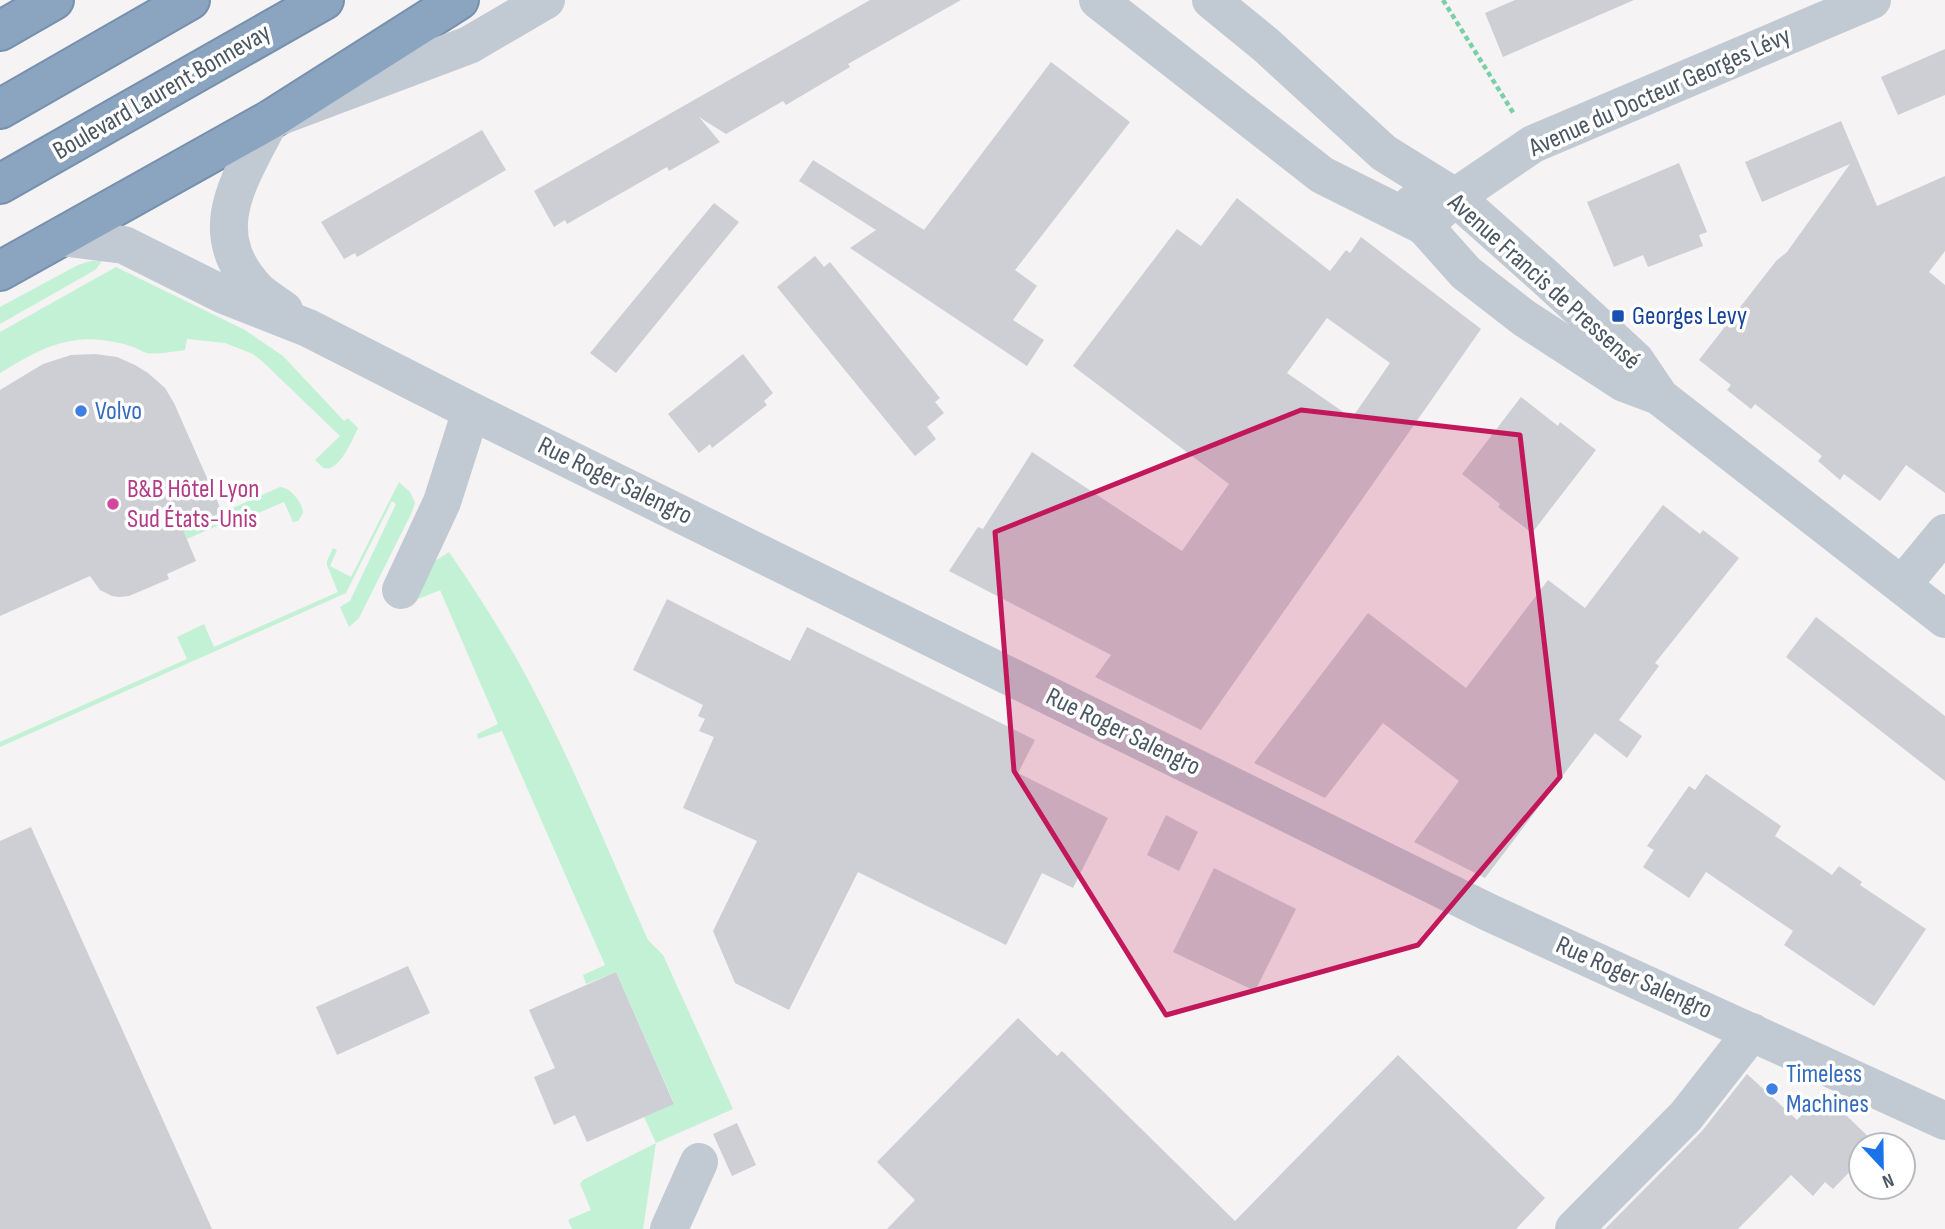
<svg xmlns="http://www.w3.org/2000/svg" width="1945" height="1229" viewBox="0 0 1945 1229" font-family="'Sofia Sans Condensed',sans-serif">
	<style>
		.green { fill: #c3f1d5 }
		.building { fill: #cdcfd5; fill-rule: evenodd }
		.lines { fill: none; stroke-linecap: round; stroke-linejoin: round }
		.highway-casing { stroke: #7690ad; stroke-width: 42 }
		.path { stroke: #7ad0a6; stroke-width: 4.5; stroke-dasharray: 5 3.5; stroke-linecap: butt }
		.minor { stroke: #c1cad2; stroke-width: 38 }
		.highway { stroke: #8ba5c1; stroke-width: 38 }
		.marked { fill: #c2185b; fill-opacity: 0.2; stroke: #c2185b; stroke-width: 5; stroke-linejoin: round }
		.transit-dot { fill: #1a4fb4; stroke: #fff; stroke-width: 2.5 }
		.shop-dot { fill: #3f7fe0; stroke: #fff; stroke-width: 2.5 }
		.hotel-dot { fill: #d1479c; stroke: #fff; stroke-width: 2.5 }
		.labels { text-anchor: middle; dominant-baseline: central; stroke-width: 7; stroke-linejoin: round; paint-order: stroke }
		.street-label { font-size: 26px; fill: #4a5661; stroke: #fff }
		.transit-label { font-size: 26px; fill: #164399; stroke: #fff; text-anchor: start }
		.shop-label { font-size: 26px; fill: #366cbe; stroke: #fff; text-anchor: start }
		.hotel-label { font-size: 26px; fill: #b23c85; stroke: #fff; text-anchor: start }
	</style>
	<rect width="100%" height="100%" fill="#f5f3f3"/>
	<!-- green -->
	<g class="green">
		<polygon points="103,260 95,270 0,324 0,307 78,265 91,261"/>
		<path d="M 116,267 L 245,330 L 283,356 L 344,421 L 348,418 L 358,428 C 353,438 339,473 324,468 C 323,468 317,462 315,460 L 340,436 L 263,362 L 253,354 L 225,343 L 187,339 L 185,350 C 175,351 156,355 147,353 C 142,352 137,348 133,347 C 123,343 111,341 101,340 C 63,335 31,354 0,373 L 0,332 Z"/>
		<polygon points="399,482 410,492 415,503 411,514 359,618 349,627 340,607 350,601 396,504 392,501 346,593 0,747 0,742 187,659 177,637 204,624 214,647 338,592 327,565 327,561 333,548 337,550 330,566 351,577"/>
		<path d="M 280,487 C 291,488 303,503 303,513 L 298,521 L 293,522 L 284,502 L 228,526 L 226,522 L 187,539 L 183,530 Z"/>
		<path d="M 449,552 C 480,597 510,644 535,693 C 577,773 611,858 648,940 L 663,955 L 733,1109 L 656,1143 L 643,1229 L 572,1229 L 568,1220 L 591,1210 L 580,1184 L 583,1180 L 656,1143 L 644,1117 L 674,1103 L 616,972 L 586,984 L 583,975 L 605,965 L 502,731 L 478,739 L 477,734 L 498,724 L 440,590 L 418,599 L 432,563 Z"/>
	</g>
	<!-- building -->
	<g class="building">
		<polygon points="870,0 961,0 848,64 850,67 786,105 783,101 726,134 699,117 720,142 669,171 667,167 567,224 565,220 554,227 534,191"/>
		<polygon points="1515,0 1634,0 1503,57 1485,13"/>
		<polygon points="1945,49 1945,95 1898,115 1881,77"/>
		<polygon points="1051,62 1130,122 1015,270 1037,286 1013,320 1044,340 1027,366 850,248 876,230 799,181 813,160 924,230"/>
		<polygon points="1841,121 1877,206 1945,176 1945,251 1929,272 1945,285 1945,493 1906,465 1880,501 1844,474 1840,480 1818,461 1822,456 1755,404 1751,409 1727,390 1731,385 1699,360 1776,261 1787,252 1850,164 1762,202 1745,162"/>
		<polygon points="482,130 506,170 357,257 355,253 344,259 321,222"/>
		<polygon points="1679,163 1707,232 1699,235 1703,246 1648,267 1643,255 1614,267 1587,202"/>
		<path d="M 1237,198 L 1330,271 L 1346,250 L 1350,253 L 1361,237 L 1481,329 L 1201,730 L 1095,677 L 1111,655 L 949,571 L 978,527 L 983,529 L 1032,452 L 1182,551 L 1229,484 L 1073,366 L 1177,229 L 1201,246 ZM 1327,318 L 1390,363 L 1352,418 L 1287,373 Z"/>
		<polygon points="714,203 739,222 616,373 590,353"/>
		<polygon points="815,256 824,267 830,262 940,398 935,402 944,413 927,427 936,439 915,456 777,287"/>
		<polygon points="95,354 117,357 135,365 148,373 165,388 174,403 222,512 183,530 196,561 167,574 169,579 129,596 119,597 112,596 100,590 90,576 0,616 0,390 43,364 71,355"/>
		<polygon points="743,354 773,393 764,401 767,405 712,448 710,444 699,453 668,414"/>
		<polygon points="1521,397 1558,426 1560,422 1596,450 1532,533 1498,507 1500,504 1462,474"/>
		<polygon points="1663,505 1700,534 1703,530 1739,558 1655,663 1659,666 1619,720 1642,736 1627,758 1595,733 1485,878 1414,842 1459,781 1383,723 1325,798 1254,763 1368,613 1466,688 1548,580 1585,608"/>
		<polygon points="667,599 790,661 807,627 1035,740 1018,773 1108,818 1073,888 1042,873 1006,945 858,872 789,1010 735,983 713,931 757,841 683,808 714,737 699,731 705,719 698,716 703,705 633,670"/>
		<polygon points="1816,617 1945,716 1945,781 1786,657"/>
		<polygon points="1706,774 1781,826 1775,836 1832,875 1839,866 1862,882 1860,885 1926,929 1874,1006 1784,945 1793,931 1706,872 1689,898 1643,867 1654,850 1647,846 1689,786 1695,790"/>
		<polygon points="1166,815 1198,832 1179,871 1147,855"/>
		<polygon points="31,827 158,1109 212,1229 0,1229 0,841"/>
		<polygon points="1214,868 1296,909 1255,991 1173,952"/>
		<polygon points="408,966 430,1013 337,1055 316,1007"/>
		<polygon points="616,972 674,1104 587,1142 575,1115 554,1125 534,1077 555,1068 529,1010"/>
		<polygon points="1018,1018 1057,1056 1062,1051 1235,1221 1398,1055 1545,1198 1516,1229 887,1229 915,1200 877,1162"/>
		<polygon points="1747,1074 1797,1120 1823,1093 1876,1144 1861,1145 1861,1160 1833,1189 1825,1182 1813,1196 1791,1175 1738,1229 1605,1229 1702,1131"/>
		<polygon points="737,1123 756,1165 732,1176 713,1134"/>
	</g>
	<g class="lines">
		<defs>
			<g id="highway">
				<polyline points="0,31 54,0"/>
				<polyline points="0,109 190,0"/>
				<polyline points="0,184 324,0"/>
				<polyline points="0,271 270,120 459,0"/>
			</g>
		</defs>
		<!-- highway casing -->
		<use href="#highway" class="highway-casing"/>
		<!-- path -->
		<polyline class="path" points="1443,0 1514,114"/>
		<!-- minor -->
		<g class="minor">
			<polyline points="1098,0 1322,175 1424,226 1455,197 1533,144 1872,0"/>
			<polyline points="1211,0 1266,45 1384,153 1455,197 1544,276 1635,360 1660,397 1945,619"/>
			<polyline points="1412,204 1424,226 1466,273 1524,318 1624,383 1656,395"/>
			<polyline points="61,237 124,245 224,295 308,328 471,411 1490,913 1945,1121"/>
			<path d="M 284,310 C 276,304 266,298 258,291 C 201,232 240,180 270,120 L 469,45 L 546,0"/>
			<polyline points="1902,585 1945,533"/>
			<polyline points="401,590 442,502 471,411"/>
			<polyline points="669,1229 699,1162"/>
			<polyline points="1574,1229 1686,1116 1752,1032"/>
		</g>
		<!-- highway -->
		<use href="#highway" class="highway"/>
	</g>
	<!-- marked area -->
	<path class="marked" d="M 1301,410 L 1520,435 L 1560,777 L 1418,945 L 1166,1015 L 1014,771 L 995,532 Z"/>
	<!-- markers -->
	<rect class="transit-dot" x="1611" y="309" width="14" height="14" rx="3.5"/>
	<g class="shop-dot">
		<circle cx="81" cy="411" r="7"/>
		<circle cx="1772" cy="1089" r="7"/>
	</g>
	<circle class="hotel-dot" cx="113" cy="504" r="7"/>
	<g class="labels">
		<!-- street labels -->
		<g class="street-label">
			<text transform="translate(162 92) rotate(-30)">Boulevard Laurent Bonnevay</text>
			<text transform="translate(1660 92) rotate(-24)">Avenue du Docteur Georges Lévy</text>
			<text transform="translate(1544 282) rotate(42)">Avenue Francis de Pressensé</text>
			<text transform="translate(615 481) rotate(26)">Rue Roger Salengro</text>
			<text transform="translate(1123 732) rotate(26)">Rue Roger Salengro</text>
			<text transform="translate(1634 978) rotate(24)">Rue Roger Salengro</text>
		</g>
		<!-- transit labels -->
		<g class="transit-label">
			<text x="1632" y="316">Georges Levy</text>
		</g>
		<!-- shop labels -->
		<g class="shop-label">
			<text x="95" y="411">Volvo</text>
			<text x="1786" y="1074">Timeless<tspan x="1786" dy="30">Machines</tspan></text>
		</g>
		<!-- hotel labels -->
		<g class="hotel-label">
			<text x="127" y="489">B&amp;B Hôtel Lyon<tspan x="127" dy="30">Sud États-Unis</tspan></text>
		</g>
	</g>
	<!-- north arrow -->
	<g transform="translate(1882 1166) rotate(158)"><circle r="33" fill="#ffffff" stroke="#b7bbc0" stroke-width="2"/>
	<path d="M0-5L12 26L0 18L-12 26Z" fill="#1a73e8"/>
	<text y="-10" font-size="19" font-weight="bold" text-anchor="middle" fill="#4a5661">N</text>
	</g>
</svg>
